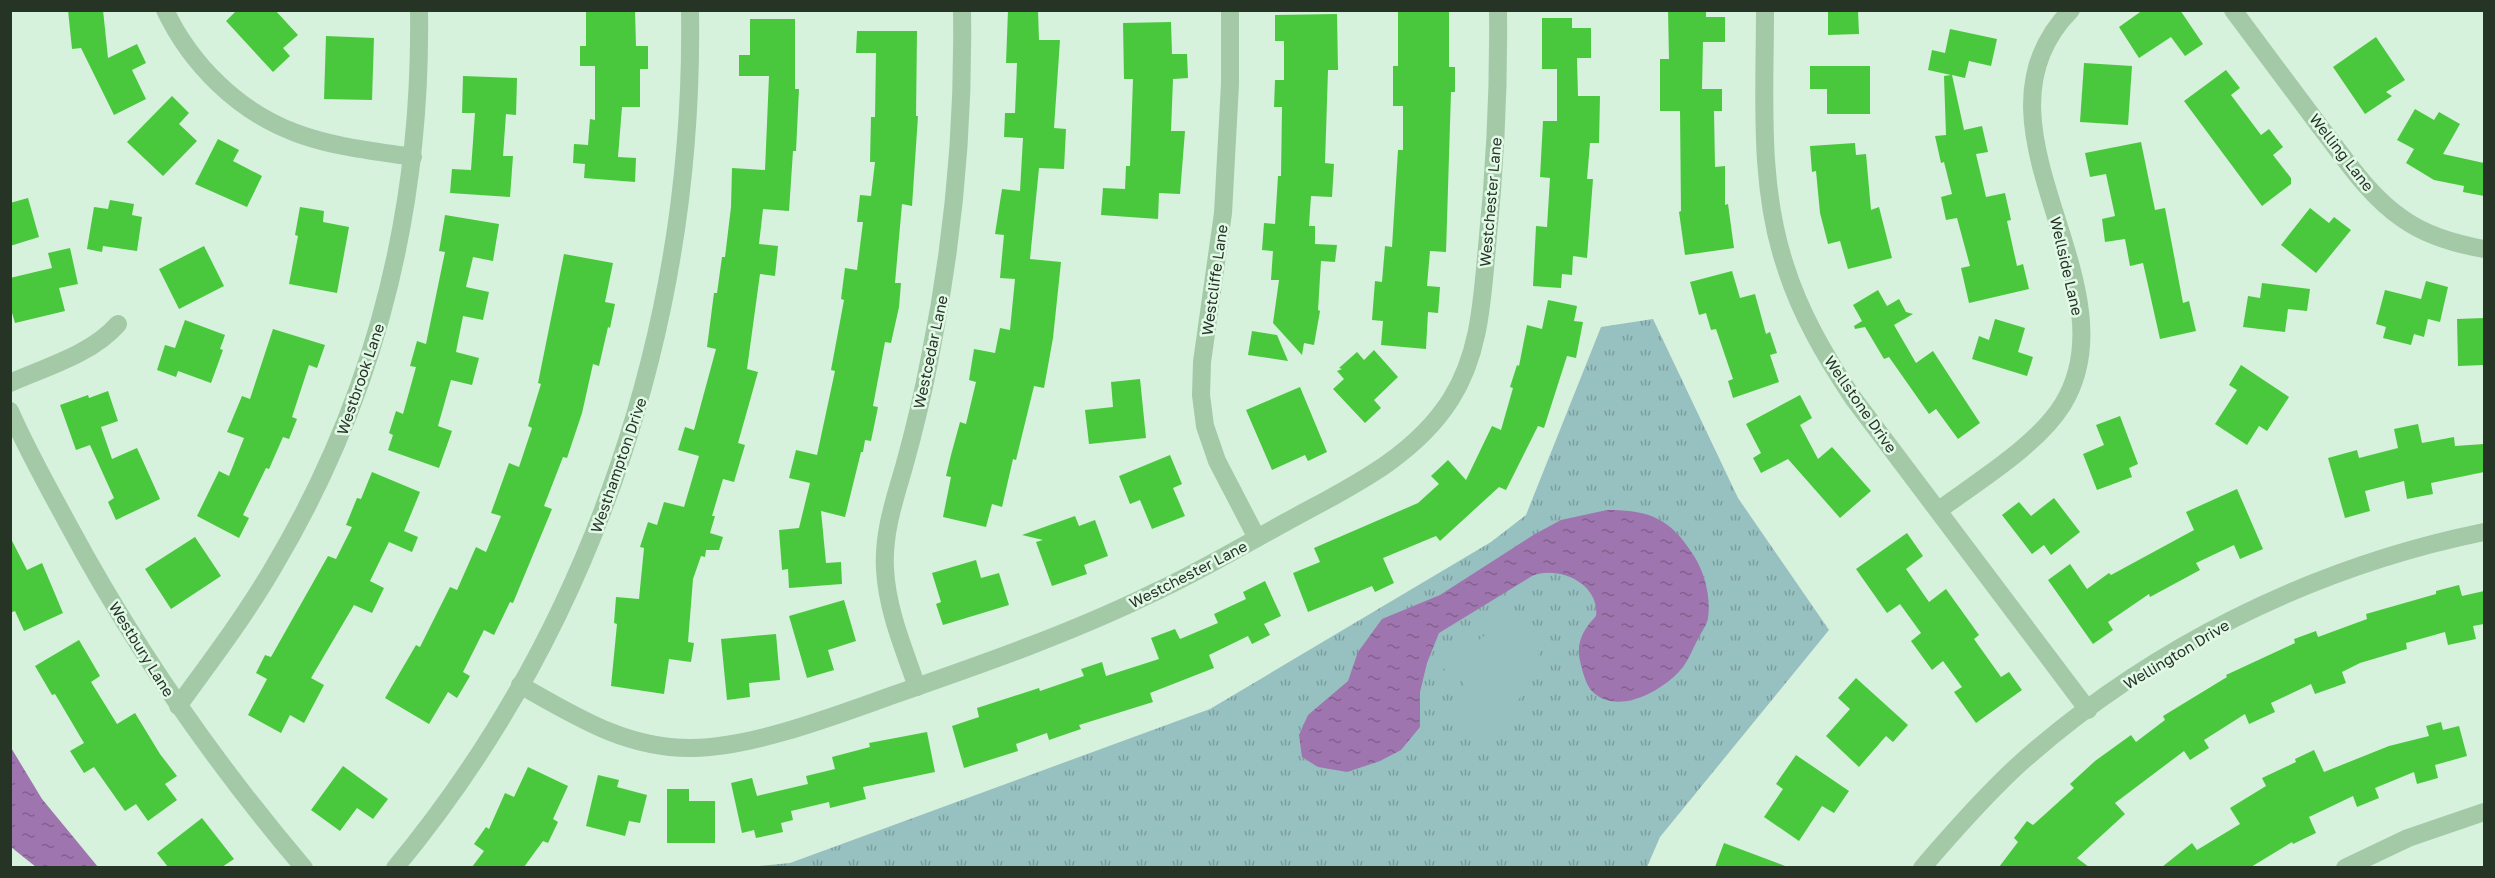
<svg xmlns="http://www.w3.org/2000/svg" width="2495" height="878" viewBox="0 0 2495 878" font-family="'Golos Text',sans-serif">
	<style>
		.grass { fill: url(#grass-tufts) }
		.pitch { fill: #97c0c0 }
		.water { fill: url(#water-ripples) }
		.building { fill: #4ac83d }
		.lines { fill: none; stroke-linecap: round; stroke-linejoin: round }
		.street { stroke: #a3c9a7; stroke-width: 18 }
		.labels { text-anchor: middle; dominant-baseline: central; stroke-width: 5; stroke-linejoin: round; paint-order: stroke }
		.street-label { font-size: 15px; fill: #253425; stroke: #e2f9e7 }
	</style>
	<defs>
		<pattern id="grass-tufts" width="24" height="20" patternUnits="userSpaceOnUse" patternTransform="scale(1.5)"><rect width="24" height="20" fill="#97c0c0"/><path d="M3 7l-1-3M5 7V3M7 7l1-3M15 17l-1-3M17 17v-4M19 17l1-3" fill="none" stroke="#7b9d9c"/></pattern>
		<pattern id="water-ripples" width="26" height="14" patternUnits="userSpaceOnUse" patternTransform="scale(1.5)"><rect width="26" height="14" fill="#9e75ae"/><path d="M2 4q2-2 4 0t4 0M15 11q2-2 4 0t4 0" fill="none" stroke="#81618d"/></pattern>
	</defs>
	<rect width="100%" height="100%" fill="#d6f1dc"/>
	<!-- grass -->
	<polygon class="grass" points="1653,319 1738,498 1829,630 1660,837 1647,867 740,868 790,863 1210,709 1491,542 1526,515 1601,327"/>
	<!-- pitch -->
	<path class="pitch" d="M 1510,612 C 1518,614 1523,619 1528,625 C 1531,630 1536,635 1538,640 C 1546,665 1505,731 1479,736 C 1473,737 1466,736 1462,732 C 1447,718 1470,704 1466,690 C 1463,677 1450,674 1440,666 L 1440,652 C 1454,635 1473,648 1484,636 C 1490,631 1493,622 1497,615 Z"/>
	<!-- water -->
	<g class="water">
		<path d="M 1607,510 C 1651,510 1671,519 1694,556 C 1705,573 1711,598 1708,618 C 1707,625 1701,632 1698,639 C 1693,648 1689,659 1683,667 C 1665,690 1616,718 1591,690 C 1586,684 1583,673 1581,665 C 1575,644 1582,631 1596,616 C 1600,584 1559,565 1532,576 L 1439,633 L 1427,663 L 1420,692 L 1420,727 L 1401,750 L 1380,761 L 1347,772 L 1318,767 L 1302,757 L 1299,735 L 1308,715 L 1348,681 L 1358,652 L 1382,619 L 1440,595 L 1535,534 L 1561,520 Z"/>
		<polygon points="10,746 42,799 98,867 36,867 11,847"/>
	</g>
	<!-- building -->
	<g class="building">
		<polygon points="68,10 103,10 108,58 137,44 146,63 132,70 146,99 114,115 81,48 72,49"/>
		<polygon points="237,10 275,10 298,35 283,48 290,56 273,72 226,21"/>
		<polygon points="586,10 635,10 636,46 648,46 648,69 640,69 640,107 622,107 618,157 636,158 635,182 584,178 585,164 573,163 574,144 588,145 590,119 595,120 595,66 580,66 580,46 586,46"/>
		<polygon points="1008,10 1038,10 1039,40 1060,40 1054,128 1066,129 1064,169 1039,168 1030,259 1061,262 1053,338 1044,388 1034,386 1016,460 1013,459 1002,507 992,504 986,527 943,517 951,477 946,476 951,455 960,422 966,424 976,382 969,380 974,349 995,353 1000,328 1010,330 1015,279 1000,278 1004,235 995,234 1002,189 1020,191 1023,138 1004,137 1005,113 1015,113 1017,63 1006,63"/>
		<polygon points="1398,10 1449,10 1449,67 1455,67 1455,92 1451,92 1446,252 1430,251 1427,286 1440,287 1438,313 1428,312 1426,349 1381,345 1383,321 1372,320 1375,281 1382,282 1385,246 1392,247 1398,150 1403,150 1403,106 1393,106 1393,66 1398,66"/>
		<polygon points="1668,10 1706,10 1706,17 1725,17 1725,42 1703,42 1702,89 1722,89 1722,111 1714,111 1715,167 1725,166 1725,205 1728,204 1734,248 1685,255 1679,212 1681,211 1680,111 1660,111 1660,59 1669,59"/>
		<polygon points="1828,10 1858,10 1859,34 1828,35"/>
		<polygon points="2143,10 2180,10 2203,44 2185,56 2171,37 2139,58 2119,27"/>
		<polygon points="1337,14 1338,70 1328,70 1325,163 1334,164 1332,197 1311,196 1309,226 1315,226 1315,244 1337,245 1335,262 1321,261 1318,310 1320,311 1314,345 1304,343 1302,355 1273,323 1279,280 1271,280 1273,251 1262,250 1264,223 1275,224 1278,176 1281,176 1282,107 1274,107 1275,80 1284,80 1284,41 1275,41 1275,15"/>
		<polygon points="1542,18 1572,18 1572,28 1591,28 1591,58 1577,58 1578,96 1600,96 1599,143 1590,143 1587,179 1593,179 1587,258 1573,256 1572,275 1562,274 1561,288 1533,286 1536,226 1547,227 1550,178 1540,177 1543,121 1557,121 1557,69 1542,69"/>
		<polygon points="750,19 795,19 795,89 799,89 796,151 793,151 789,211 763,209 759,244 778,246 775,276 760,274 747,369 758,372 738,443 745,445 734,482 723,479 712,516 715,516 710,533 723,537 719,550 706,550 705,557 701,556 693,579 688,642 694,643 691,662 669,659 664,694 611,686 617,624 614,623 616,597 639,599 644,548 640,547 648,522 657,525 664,502 684,507 699,456 678,450 685,427 694,430 716,349 707,347 714,293 717,293 722,257 725,257 731,207 732,168 765,170 769,76 739,76 739,55 750,55"/>
		<polygon points="1171,22 1172,54 1187,54 1188,78 1173,79 1171,131 1185,131 1180,194 1159,193 1158,219 1101,215 1103,188 1125,189 1126,166 1130,166 1133,79 1124,79 1123,23"/>
		<polygon points="1950,29 1997,39 1991,66 1969,61 1965,78 1952,75 1964,130 1982,126 1988,152 1976,154 1986,197 2005,193 2011,220 2007,221 2017,266 2023,264 2029,289 1969,303 1961,268 1970,266 1957,218 1946,220 1941,197 1952,194 1944,162 1941,163 1935,136 1946,135 1944,76 1951,75 1928,70 1932,50 1945,53"/>
		<polygon points="857,31 917,31 916,116 918,116 912,206 902,204 895,283 901,283 899,307 891,343 885,342 873,406 878,407 871,441 865,440 863,452 861,452 845,517 821,511 826,563 841,562 842,584 789,588 788,569 782,570 779,530 799,528 810,483 789,478 796,450 817,455 835,371 831,370 844,300 841,299 845,268 857,270 863,222 857,222 860,195 871,196 875,162 870,162 871,117 875,117 876,53 856,53"/>
		<polygon points="326,36 374,38 372,100 324,99"/>
		<polygon points="2376,37 2405,80 2386,92 2392,96 2365,114 2333,67"/>
		<polygon points="2084,63 2132,66 2128,125 2080,122"/>
		<polygon points="1810,66 1870,66 1870,114 1827,114 1827,89 1810,89"/>
		<polygon points="2226,70 2240,88 2231,95 2261,135 2269,129 2283,147 2273,155 2291,178 2291,184 2262,206 2184,101"/>
		<polygon points="463,76 517,78 516,115 506,114 503,156 513,156 510,197 450,193 452,169 471,170 475,113 462,113"/>
		<polygon points="172,96 189,113 179,124 197,141 163,176 127,142"/>
		<polygon points="2415,109 2434,120 2439,112 2460,124 2443,154 2484,163 2484,196 2463,192 2464,186 2434,180 2406,163 2414,149 2397,140"/>
		<polygon points="218,139 239,150 233,161 262,176 247,207 195,184"/>
		<polygon points="2141,142 2155,210 2165,208 2183,303 2189,301 2196,331 2160,339 2143,263 2130,266 2125,239 2105,242 2102,219 2115,216 2106,174 2090,177 2085,153"/>
		<polygon points="1855,143 1856,155 1866,154 1871,210 1879,207 1892,258 1848,269 1840,241 1828,244 1820,213 1816,171 1812,172 1810,146"/>
		<polygon points="28,198 39,237 10,246 10,203"/>
		<polygon points="110,200 134,204 132,215 142,217 137,251 103,246 102,252 87,249 94,207 108,209"/>
		<polygon points="300,207 324,211 323,222 349,227 337,293 289,284 298,236 295,235"/>
		<polygon points="2310,208 2329,223 2334,217 2351,230 2316,273 2281,245"/>
		<polygon points="445,215 499,224 493,261 473,257 466,287 489,292 483,320 463,316 456,352 479,358 472,385 451,380 438,426 452,431 439,468 388,450 393,435 389,433 396,411 403,414 416,367 410,366 417,341 426,344 445,252 439,251"/>
		<polygon points="204,246 224,286 179,309 159,269"/>
		<polygon points="70,248 78,284 59,288 65,311 15,323 10,306 10,278 52,268 48,253"/>
		<polygon points="564,254 613,263 605,302 615,304 610,328 608,327 599,366 593,364 582,413 567,458 563,457 544,506 552,509 513,603 510,602 494,635 484,630 463,672 470,676 457,698 448,692 429,724 385,698 416,645 420,647 450,587 457,590 476,547 486,552 501,516 491,513 509,463 519,467 532,428 528,426 541,384 538,383"/>
		<polygon points="1732,271 1740,298 1755,294 1766,334 1770,332 1777,353 1770,355 1779,382 1733,398 1728,381 1733,379 1716,329 1711,330 1706,313 1699,315 1690,282"/>
		<polygon points="2426,281 2448,287 2440,322 2428,319 2424,337 2414,334 2411,345 2383,338 2386,327 2376,324 2385,290 2421,299"/>
		<polygon points="2262,283 2310,289 2307,311 2288,309 2285,332 2243,327 2248,296 2260,298"/>
		<polygon points="1878,290 1887,306 1899,299 1906,312 1913,314 1894,325 1916,363 1933,351 1980,423 1958,439 1936,409 1929,414 1889,357 1884,359 1865,327 1855,329 1854,326 1862,321 1853,305"/>
		<polygon points="1548,300 1577,306 1574,321 1583,322 1576,358 1567,356 1544,428 1538,426 1506,490 1499,487 1440,541 1436,536 1383,558 1394,583 1375,592 1372,586 1308,612 1293,573 1320,562 1314,548 1418,503 1439,484 1431,476 1448,460 1466,480 1492,426 1501,430 1513,388 1510,387 1517,365 1519,366 1527,325 1542,329"/>
		<polygon points="2484,318 2484,365 2458,366 2457,319"/>
		<polygon points="1995,319 2025,328 2018,352 2033,357 2027,376 1972,359 1979,336 1989,340"/>
		<polygon points="185,320 225,335 220,349 223,350 211,383 178,371 176,377 157,370 165,345 175,348"/>
		<polygon points="273,329 325,345 317,368 309,365 292,417 297,419 289,439 283,437 269,469 266,468 243,515 249,518 239,538 197,516 219,471 229,476 244,438 227,432 242,396 250,399"/>
		<polygon points="1252,331 1277,335 1288,361 1248,355"/>
		<polygon points="1374,350 1398,377 1374,400 1381,408 1365,423 1333,389 1344,379 1337,371 1342,369 1339,368 1357,352 1364,360"/>
		<polygon points="2241,365 2289,397 2267,431 2259,426 2247,445 2215,424 2237,390 2229,385"/>
		<polygon points="1140,379 1146,438 1089,444 1085,410 1113,407 1111,382"/>
		<polygon points="1300,387 1327,452 1308,461 1305,455 1272,470 1246,410"/>
		<polygon points="108,391 118,421 101,427 112,459 137,448 160,499 116,520 108,502 114,498 90,445 76,450 60,405 88,395 89,398"/>
		<polygon points="1800,395 1812,418 1800,425 1818,459 1832,447 1871,491 1840,518 1788,459 1761,473 1753,458 1761,453 1746,424"/>
		<polygon points="2120,416 2138,464 2129,468 2132,477 2097,490 2083,454 2104,445 2096,425"/>
		<polygon points="2418,424 2422,443 2454,437 2455,446 2484,444 2484,472 2431,483 2433,494 2407,499 2404,481 2365,491 2370,511 2345,518 2328,458 2357,450 2359,458 2398,448 2394,429"/>
		<polygon points="1170,455 1182,484 1173,488 1185,516 1152,529 1140,500 1130,504 1119,476"/>
		<polygon points="372,472 420,492 404,531 418,537 412,552 389,542 370,581 384,588 372,613 354,605 311,678 324,685 304,723 290,715 281,733 248,715 267,679 256,673 265,655 271,657 328,556 336,559 352,527 346,525 357,498 361,499"/>
		<polygon points="2237,489 2263,549 2240,559 2234,545 2196,563 2200,570 2150,597 2149,594 2108,622 2113,630 2093,644 2048,580 2070,564 2087,589 2109,573 2111,575 2194,530 2186,512"/>
		<polygon points="2054,498 2080,532 2051,555 2044,545 2032,554 2002,515 2019,502 2031,516"/>
		<polygon points="1075,516 1079,526 1095,520 1108,556 1084,565 1087,574 1052,586 1036,542 1043,540 1022,535"/>
		<polygon points="1907,533 1923,556 1906,569 1929,602 1946,589 1979,635 1974,639 2001,677 2009,672 2022,690 1976,723 1954,692 1962,687 1943,661 1932,670 1911,641 1921,633 1900,604 1887,613 1856,569"/>
		<polygon points="10,537 27,570 42,563 63,613 24,631 15,611 10,613"/>
		<polygon points="195,537 221,576 171,609 145,569"/>
		<polygon points="976,560 981,578 999,573 1009,605 943,625 936,604 941,602 932,573"/>
		<polygon points="1265,581 1281,616 1264,624 1270,635 1252,644 1248,636 1209,655 1214,668 1150,693 1153,702 1079,725 1081,729 1049,740 1047,733 1016,744 1018,751 964,768 952,726 979,717 977,708 1039,688 1040,691 1084,676 1081,669 1102,662 1106,676 1159,659 1151,638 1175,629 1180,639 1218,623 1214,614 1246,599 1243,592"/>
		<polygon points="2459,585 2462,596 2484,591 2484,624 2473,626 2476,639 2448,645 2445,632 2406,643 2407,649 2360,663 2342,672 2346,683 2315,694 2311,684 2271,703 2275,712 2249,724 2245,714 2204,740 2209,748 2190,760 2184,751 2115,803 2125,814 2077,858 2089,867 1999,867 2018,842 2014,838 2027,821 2033,825 2074,788 2070,784 2095,761 2131,735 2136,742 2165,720 2163,716 2227,677 2226,675 2295,643 2294,639 2316,631 2318,637 2367,619 2366,614 2436,594 2436,591"/>
		<polygon points="844,600 856,641 828,650 834,670 807,678 789,616"/>
		<polygon points="776,634 780,680 749,683 750,697 727,700 721,639"/>
		<polygon points="79,640 100,676 91,682 117,724 135,713 160,754 177,776 165,784 177,800 148,821 136,804 125,811 94,767 84,773 70,751 84,743 55,694 52,695 35,666"/>
		<polygon points="1856,678 1908,725 1893,742 1886,736 1859,767 1826,736 1850,709 1838,698"/>
		<polygon points="2441,722 2443,730 2459,726 2467,756 2435,765 2438,778 2417,784 2414,772 2375,788 2379,798 2357,807 2353,796 2309,817 2316,833 2293,844 2292,842 2251,867 2162,867 2192,843 2197,850 2240,824 2230,808 2266,786 2262,778 2296,762 2295,759 2314,750 2324,772 2389,746 2429,736 2426,726"/>
		<polygon points="927,732 935,772 863,787 866,799 830,808 829,802 791,811 793,820 781,823 783,832 756,838 754,830 742,833 731,783 752,778 757,796 808,784 806,776 835,769 832,757 870,747 869,743"/>
		<polygon points="1796,755 1849,791 1834,813 1822,806 1799,841 1764,817 1783,789 1776,784"/>
		<polygon points="343,766 388,799 373,819 357,808 340,831 311,810"/>
		<polygon points="528,767 568,786 553,819 558,822 548,843 543,841 524,867 472,867 484,851 474,844 486,827 489,829 505,793 514,797"/>
		<polygon points="598,775 619,780 617,787 647,795 640,823 629,821 625,836 586,826"/>
		<polygon points="667,789 689,789 689,801 715,801 715,843 667,843"/>
		<polygon points="202,818 234,859 222,867 168,867 157,853"/>
		<polygon points="1724,843 1785,866 1785,867 1715,867"/>
	</g>
	<g class="lines">
		<!-- street -->
		<g class="street">
			<path d="M 165,10 C 191,65 239,112 296,133 C 333,147 374,151 413,157"/>
			<polyline points="1230,10 1230,84 1223,213 1202,362 1201,395 1205,426 1217,461 1257,538"/>
			<path d="M 1765,10 C 1765,94 1758,184 1785,265 C 1800,313 1825,356 1853,398 L 2088,710"/>
			<path d="M 2233,10 C 2263,50 2292,89 2321,128 C 2346,160 2369,196 2403,219 C 2427,236 2456,244 2484,249"/>
			<path d="M 10,383 C 46,367 92,354 118,324"/>
			<path d="M 10,411 C 27,450 48,487 68,524 C 134,647 213,761 304,868"/>
			<path d="M 1939,510 C 1978,481 2038,445 2063,404 C 2137,282 1957,125 2071,10"/>
			<path d="M 520,685 C 575,716 626,749 692,748 C 756,747 839,714 899,693 C 985,663 1071,633 1153,593 C 1199,572 1242,546 1286,522 C 1346,489 1413,459 1451,399 C 1480,353 1482,300 1487,247 C 1495,168 1499,90 1498,10"/>
			<path d="M 917,687 C 904,649 887,610 885,569 C 883,534 894,501 904,467 C 914,431 923,394 930,357 C 953,243 964,127 962,10"/>
			<path d="M 178,706 C 211,661 245,616 273,568 C 375,397 422,209 419,10"/>
			<path d="M 395,868 C 594,628 695,320 690,10"/>
			<path d="M 1922,868 C 1952,833 1982,799 2015,768 C 2146,649 2312,567 2484,532"/>
			<polyline points="2345,868 2408,838 2484,812"/>
		</g>
	</g>
	<g class="labels">
		<!-- street labels -->
		<g class="street-label">
			<text transform="translate(2342 152) rotate(52)">Welling Lane</text>
			<text transform="translate(1490 202) rotate(-85)">Westchester Lane</text>
			<text transform="translate(2067 266) rotate(77)">Wellside Lane</text>
			<text transform="translate(1214 280) rotate(-82)">Westcliffe Lane</text>
			<text transform="translate(930 352) rotate(-78)">Westcedar Lane</text>
			<text transform="translate(360 379) rotate(-71)">Westbrook Lane</text>
			<text transform="translate(1861 404) rotate(55)">Wellstone Drive</text>
			<text transform="translate(618 465) rotate(-71)">Westhampton Drive</text>
			<text transform="translate(1188 574) rotate(-27)">Westchester Lane</text>
			<text transform="translate(142 649) rotate(58)">Westbury Lane</text>
			<text transform="translate(2176 654) rotate(-31)">Wellington Drive</text>
		</g>
	</g>
	<!-- border -->
	<rect width="2495" height="878" fill="none" stroke="#253425" stroke-width="24"/>
</svg>
